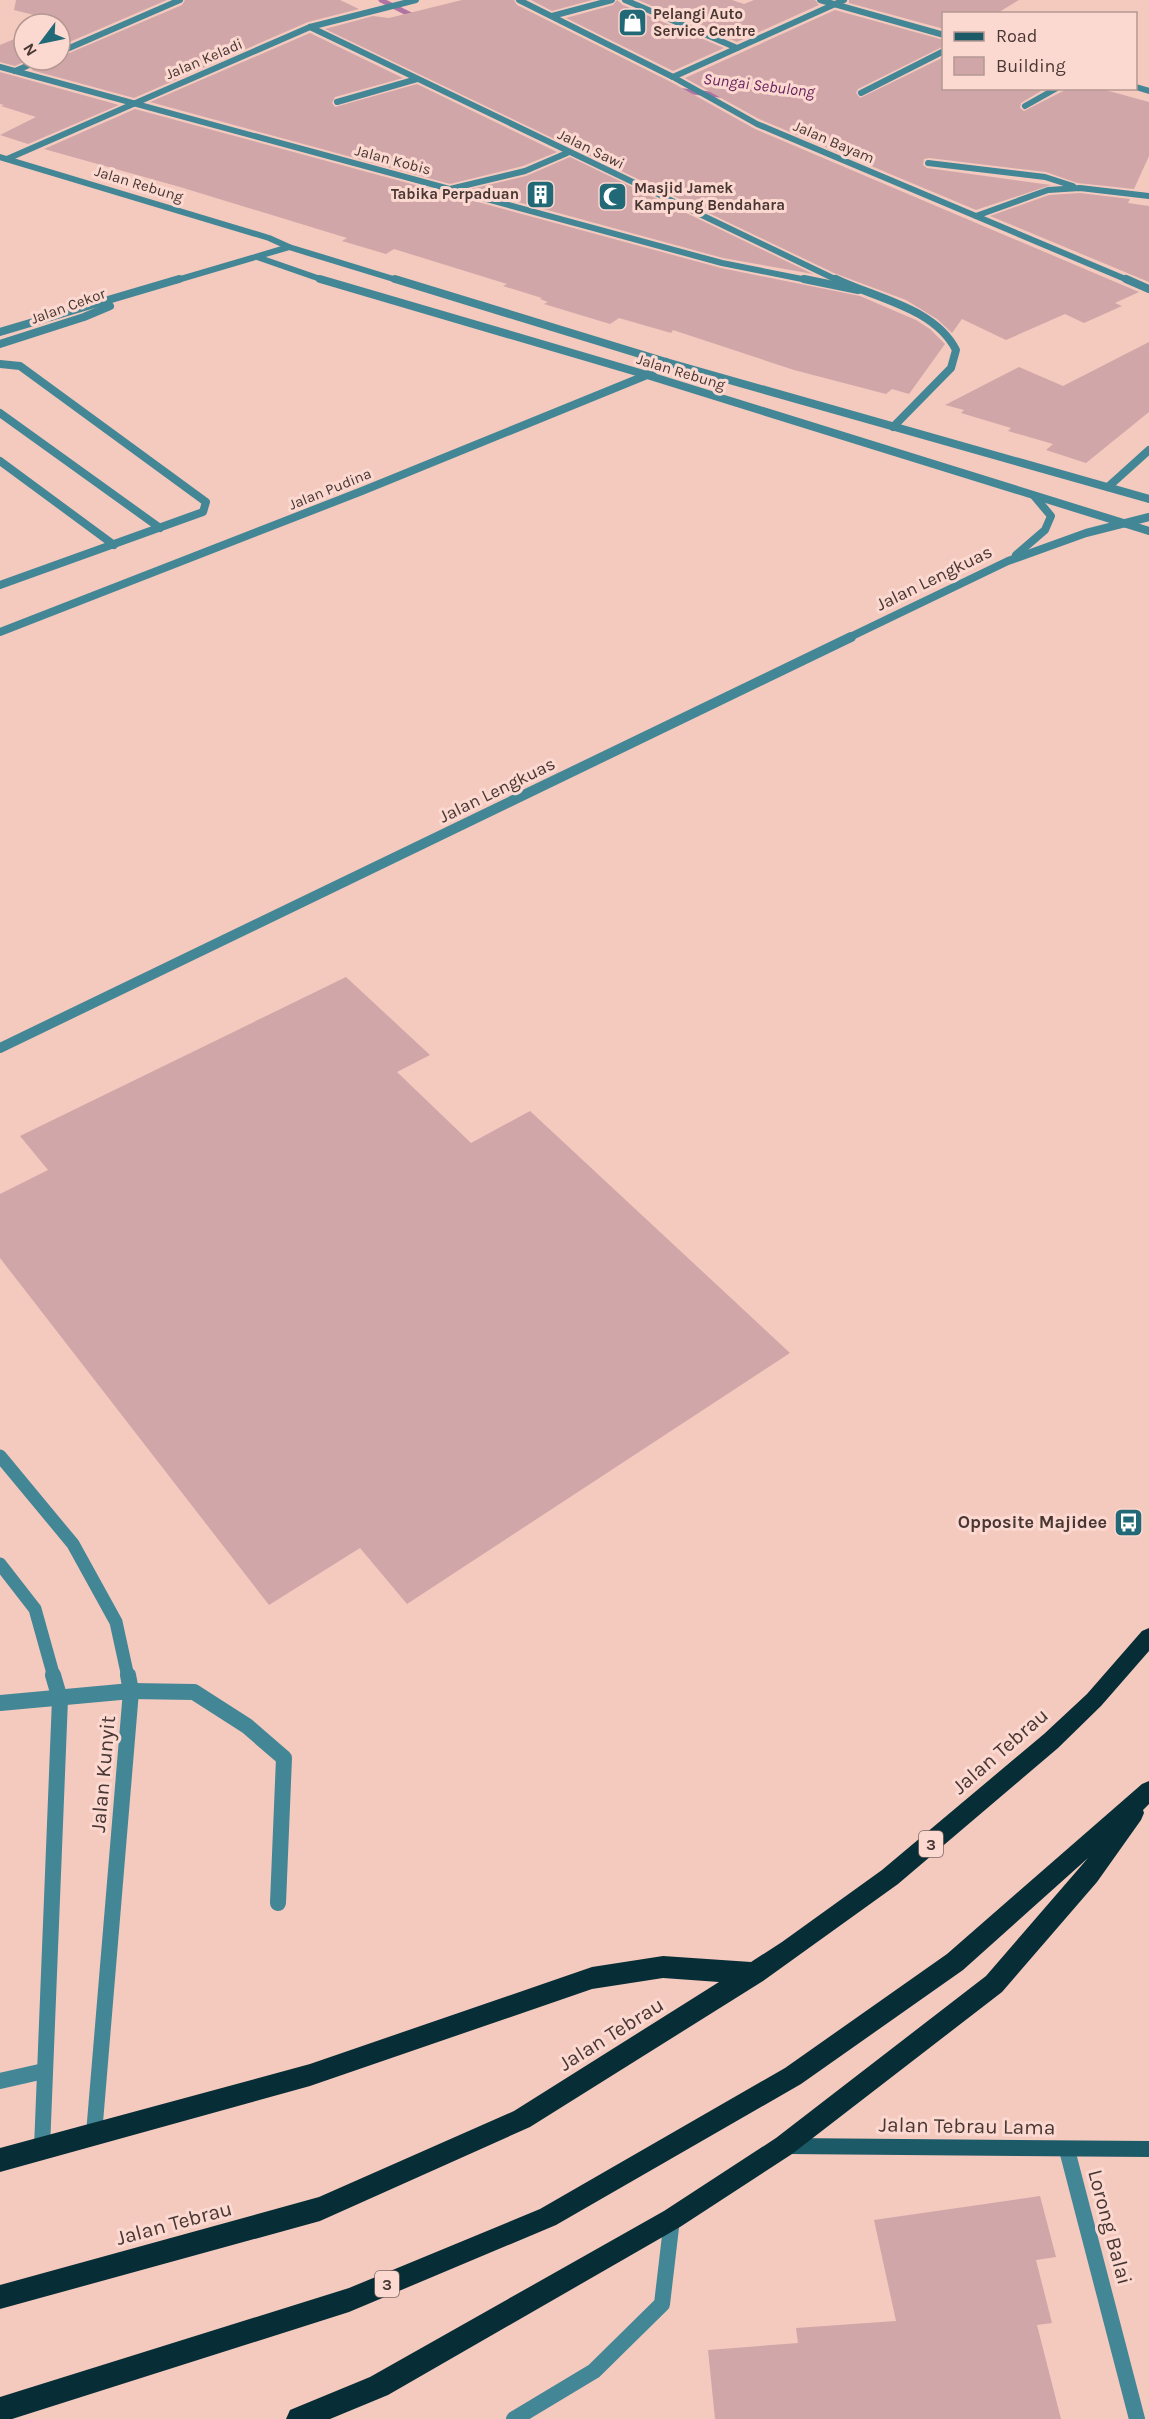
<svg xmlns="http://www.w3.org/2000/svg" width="1149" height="2419" viewBox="0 0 1149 2419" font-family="Karla,sans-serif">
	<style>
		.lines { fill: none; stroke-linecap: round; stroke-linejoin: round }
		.stream { stroke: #b074a4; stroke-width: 5 }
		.building { fill: #d1a6a8 }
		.service-far2 { stroke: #438695; stroke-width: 6 }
		.service-far1 { stroke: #438695; stroke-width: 8 }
		.service { stroke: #438695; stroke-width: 16 }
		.minor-far4 { stroke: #438695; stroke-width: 6 }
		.minor-far3 { stroke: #438695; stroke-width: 8 }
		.minor-far2 { stroke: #438695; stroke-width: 10 }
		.minor-far1 { stroke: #438695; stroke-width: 13 }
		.minor { stroke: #438695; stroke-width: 16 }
		.secondary { stroke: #1c5a67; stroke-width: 16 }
		.trunk { fill: #072e36; fill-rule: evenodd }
		.labels { text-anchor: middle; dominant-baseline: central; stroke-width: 6; stroke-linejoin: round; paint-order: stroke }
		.far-poi-label { font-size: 15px; font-weight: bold; fill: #493733; stroke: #fbd8d0; text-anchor: start }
		.far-street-label { font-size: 15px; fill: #493733; stroke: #fbd8d0 }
		.far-water-label { font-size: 16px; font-style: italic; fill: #661e5c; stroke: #fbd8d0 }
		.shield { fill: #fbd8d0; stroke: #7e6762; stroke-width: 1.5 }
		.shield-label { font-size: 16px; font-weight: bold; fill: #493733 }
		.street-label { font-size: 18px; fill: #493733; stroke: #fbd8d0 }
		.poi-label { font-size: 18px; font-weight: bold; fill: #493733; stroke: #fbd8d0; text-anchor: end }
		.near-street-label { font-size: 21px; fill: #493733; stroke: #fbd8d0 }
	</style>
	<rect width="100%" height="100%" fill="#f4c9be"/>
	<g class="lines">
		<!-- stream -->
		<g class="stream">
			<polyline points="381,0 419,19"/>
			<polyline points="675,90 728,96"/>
		</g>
	</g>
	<!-- building -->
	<g class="building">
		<polygon points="16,0 167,0 60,46 60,24 40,24 50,19 14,10"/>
		<polygon points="185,0 340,0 359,9 308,22 134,98 31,70 44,65 46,60 60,60 60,57 182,5"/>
		<polygon points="462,0 514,0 517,5 671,82 755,129 1139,292 1115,303 1122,306 1084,323 1065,314 1006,340 962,319 952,333 937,319 906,300 834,273 325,29 373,16 389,18"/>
		<polygon points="531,0 592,0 552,11"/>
		<polygon points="617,0 623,5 724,48 673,71 566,18 613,5"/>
		<polygon points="638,0 732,0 744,4 754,0 815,0 819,5 737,42"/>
		<polygon points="849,0 1019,0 996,14 944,14 944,29 849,3"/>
		<polygon points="835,10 944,40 944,46 858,89 856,93 860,98 944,57 944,88 1032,88 1041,91 1021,103 1020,108 1024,111 1069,88 1098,88 1149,102 1149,156 1134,189 1077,183 1046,172 929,158 924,159 923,165 927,168 1051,185 976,210 759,119 685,78"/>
		<polygon points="310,33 403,78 335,97 332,103 335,107 417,84 557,152 523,166 450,184 150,102"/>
		<polygon points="24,35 24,60 28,60 15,66 0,62 0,45"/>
		<polygon points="0,72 119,105 28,144 0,135 36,117 1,106 4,105 0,104"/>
		<polygon points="135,109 721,268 860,296 916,320 930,329 945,344 909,394 892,389 886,394 794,370 673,330 671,333 619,318 610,324 544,304 548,302 540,299 542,298 503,286 507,284 394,249 386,254 342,241 347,238 180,187 44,149"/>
		<polygon points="570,157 813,274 723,258 471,189 526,176"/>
		<polygon points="1080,193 1130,199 1128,203 1149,206 1149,282 990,216 1049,195"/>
		<polygon points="1149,342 1149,412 1086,463 1046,450 1053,444 1008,431 1011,428 961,413 964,410 945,405 1019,367 1063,386"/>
		<polygon points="346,977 430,1055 397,1072 471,1143 530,1111 790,1353 407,1604 360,1548 269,1605 0,1258 0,1194 48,1170 20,1136"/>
		<polygon points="1040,2196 1056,2257 1036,2260 1052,2323 1037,2325 1061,2419 715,2419 708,2350 798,2343 796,2328 896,2321 874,2220"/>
	</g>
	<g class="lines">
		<!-- service-far2 -->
		<polyline class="service-far2" points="337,102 417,79"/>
		<!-- service-far1 -->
		<g class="service-far1">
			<polyline points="0,364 20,366 206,502 203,512 0,585"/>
			<polyline points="0,413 160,528"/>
			<polyline points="0,461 114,545"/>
		</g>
		<!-- service -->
		<g class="service">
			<polyline points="131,1691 194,1692 247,1726 284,1758 278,1903"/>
			<polyline points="0,2081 44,2071"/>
			<polyline points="514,2419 594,2371 662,2304 672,2219"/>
		</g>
		<!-- minor-far4 -->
		<g class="minor-far4">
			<polyline points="519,0 673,77 757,124 1130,281"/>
			<polyline points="625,0 737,48"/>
			<polyline points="820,0 944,35"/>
			<polyline points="552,16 612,0"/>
			<polyline points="310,27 839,281"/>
			<polyline points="60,52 180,0"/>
			<polyline points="0,67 722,263 812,281"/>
			<polyline points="15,71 41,60"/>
			<polyline points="673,77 844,0"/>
			<polyline points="1136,87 1149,91"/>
			<polyline points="861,93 944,51"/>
			<polyline points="1025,106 1057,88"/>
			<polyline points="0,157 269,238 289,247 400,281"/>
			<polyline points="7,159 310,27 416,0"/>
			<polyline points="928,163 1045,177 1073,186"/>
			<polyline points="450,189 525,171 567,153"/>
			<polyline points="976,216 1048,190 1080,188 1149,196"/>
			<polyline points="257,257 326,281"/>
			<polyline points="174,281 289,247"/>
		</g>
		<!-- minor-far3 -->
		<g class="minor-far3">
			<polyline points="320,279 647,375 1149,531"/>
			<polyline points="395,279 666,362 1149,499"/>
			<polyline points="804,279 858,290"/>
			<path d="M 836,279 C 875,298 935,308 956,350 L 951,368 L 893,427"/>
			<polyline points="1126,279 1149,289"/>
			<polyline points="0,332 179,279"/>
			<polyline points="0,344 84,317 110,306"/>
			<polyline points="1108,487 1149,450"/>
			<polyline points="1016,555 1045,530 1051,516 1035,497"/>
			<polyline points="0,632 362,491 647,375 666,362"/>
			<polyline points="848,638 1008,561 1086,533 1149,517"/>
		</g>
		<!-- minor-far2 -->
		<polyline class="minor-far2" points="0,1048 851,637"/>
		<!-- minor-far1 -->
		<g class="minor-far1">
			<polyline points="0,1456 73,1544 116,1622 128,1677"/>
			<polyline points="0,1564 35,1609 54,1677"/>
		</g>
		<!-- minor -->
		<g class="minor">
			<polyline points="0,1703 131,1691"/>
			<polyline points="94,2134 131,1691 128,1675"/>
			<polyline points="42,2148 60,1699 53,1675"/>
			<polyline points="1067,2150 1137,2419"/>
		</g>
		<!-- secondary -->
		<polyline class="secondary" points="787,2146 1149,2149"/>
		<!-- trunk -->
		<g class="trunk">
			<polygon points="1149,1628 1149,1651 1101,1706 1058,1748 898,1884 763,1981 530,2127 320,2221 0,2309 0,2285 319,2197 514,2111 719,1982 663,1978 592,1989 310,2086 0,2172 0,2148 310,2064 592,1967 663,1956 751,1962 782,1942 882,1870 1044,1734 1087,1694 1142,1631"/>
			<polygon points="1149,1781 1149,1804 1143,1810 1144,1813 1141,1820 1097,1882 1002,1992 792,2154 680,2227 388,2395 330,2419 286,2419 290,2410 370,2377 664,2211 776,2138 986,1976 1088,1858 963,1970 801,2084 556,2225 349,2312 12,2419 0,2419 0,2397 349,2288 540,2209 785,2068 947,1954 1142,1784"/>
		</g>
	</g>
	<!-- icons -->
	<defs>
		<symbol id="shop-square" viewBox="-11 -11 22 22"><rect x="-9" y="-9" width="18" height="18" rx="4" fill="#226977" stroke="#fbd8d0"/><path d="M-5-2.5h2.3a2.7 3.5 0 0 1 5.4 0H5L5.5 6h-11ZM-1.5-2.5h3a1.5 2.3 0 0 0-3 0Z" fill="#fff"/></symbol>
		<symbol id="building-square" viewBox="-11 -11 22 22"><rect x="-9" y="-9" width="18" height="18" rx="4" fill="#226977" stroke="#fbd8d0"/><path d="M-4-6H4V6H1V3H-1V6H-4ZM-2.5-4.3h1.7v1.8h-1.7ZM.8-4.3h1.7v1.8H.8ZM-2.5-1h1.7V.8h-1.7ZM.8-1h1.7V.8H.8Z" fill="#fff"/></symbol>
		<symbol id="mosque-square" viewBox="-11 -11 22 22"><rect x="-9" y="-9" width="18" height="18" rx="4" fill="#226977" stroke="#fbd8d0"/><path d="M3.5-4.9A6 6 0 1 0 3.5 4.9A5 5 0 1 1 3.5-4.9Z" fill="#fff"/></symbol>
		<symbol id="bus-square" viewBox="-11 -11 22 22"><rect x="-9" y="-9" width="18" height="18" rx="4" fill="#226977" stroke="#fbd8d0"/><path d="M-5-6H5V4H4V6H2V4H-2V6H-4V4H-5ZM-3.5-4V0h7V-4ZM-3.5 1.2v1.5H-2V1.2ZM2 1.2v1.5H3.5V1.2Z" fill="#fff"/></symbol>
	</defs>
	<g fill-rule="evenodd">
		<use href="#shop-square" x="616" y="6" width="33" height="33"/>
		<use href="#building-square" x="524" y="178" width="33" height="33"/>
		<use href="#mosque-square" x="596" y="180" width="33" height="33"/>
		<use href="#bus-square" x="1112" y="1506" width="33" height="33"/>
	</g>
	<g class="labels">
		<!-- far-poi labels -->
		<g class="far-poi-label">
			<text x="653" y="14">Pelangi Auto<tspan x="653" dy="17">Service Centre</tspan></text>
			<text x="634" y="188">Masjid Jamek<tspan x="634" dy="17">Kampung Bendahara</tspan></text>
			<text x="519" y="194" text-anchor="end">Tabika Perpaduan</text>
		</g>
		<!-- far-street labels -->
		<g class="far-street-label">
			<text transform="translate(204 59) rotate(-23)">Jalan Keladi</text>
			<text transform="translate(834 142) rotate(23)">Jalan Bayam</text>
			<text transform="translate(591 149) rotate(26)">Jalan Sawi</text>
			<text transform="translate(393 160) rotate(15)">Jalan Kobis</text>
			<text transform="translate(139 184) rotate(17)">Jalan Rebung</text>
			<text transform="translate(68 306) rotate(-20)">Jalan Cekor</text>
			<text transform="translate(681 372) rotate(17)">Jalan Rebung</text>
			<text transform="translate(330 489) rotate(-22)">Jalan Pudina</text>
		</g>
		<!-- far-water labels -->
		<g class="far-water-label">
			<text transform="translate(759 85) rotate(7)">Sungai Sebulong</text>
		</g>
		<!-- shield labels -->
		<g class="shield">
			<rect x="919" y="1831" width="24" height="26" rx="4.5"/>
			<rect x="375" y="2271" width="24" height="26" rx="4.5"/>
		</g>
		<g class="shield-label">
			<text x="931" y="1844">3</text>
			<text x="387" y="2284">3</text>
		</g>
		<!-- street labels -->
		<g class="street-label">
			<text transform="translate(934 578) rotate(-26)">Jalan Lengkuas</text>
			<text transform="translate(497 790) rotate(-26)">Jalan Lengkuas</text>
		</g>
		<!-- poi labels -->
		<g class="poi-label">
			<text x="1107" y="1522">Opposite Majidee</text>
		</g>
		<!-- near-street labels -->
		<g class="near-street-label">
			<text transform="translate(1000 1751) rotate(-41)">Jalan Tebrau</text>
			<text transform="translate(103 1774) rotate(-85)">Jalan Kunyit</text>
			<text transform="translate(611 2034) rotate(-32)">Jalan Tebrau</text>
			<text transform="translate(967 2126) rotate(1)">Jalan Tebrau Lama</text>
			<text transform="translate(174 2223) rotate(-15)">Jalan Tebrau</text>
			<text transform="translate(1110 2227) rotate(75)">Lorong Balai</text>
		</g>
	</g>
	<!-- legend -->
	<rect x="942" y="12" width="195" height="78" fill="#fbd8d0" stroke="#b49891" stroke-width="1.5"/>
	<rect x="954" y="32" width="30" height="9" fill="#1c5a67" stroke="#b49891" stroke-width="1.5"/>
	<text x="996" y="42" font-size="18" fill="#493733">Road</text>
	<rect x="954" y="57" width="30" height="18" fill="#d1a6a8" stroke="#b49891" stroke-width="1.5"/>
	<text x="996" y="72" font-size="18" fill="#493733">Building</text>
	<!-- north arrow -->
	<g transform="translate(42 42) rotate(238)"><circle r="28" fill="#fbd8d0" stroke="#b49891" stroke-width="1.5"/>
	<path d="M0-4.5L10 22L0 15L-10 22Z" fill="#226977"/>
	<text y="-9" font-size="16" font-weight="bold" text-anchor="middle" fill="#493733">N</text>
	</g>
</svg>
